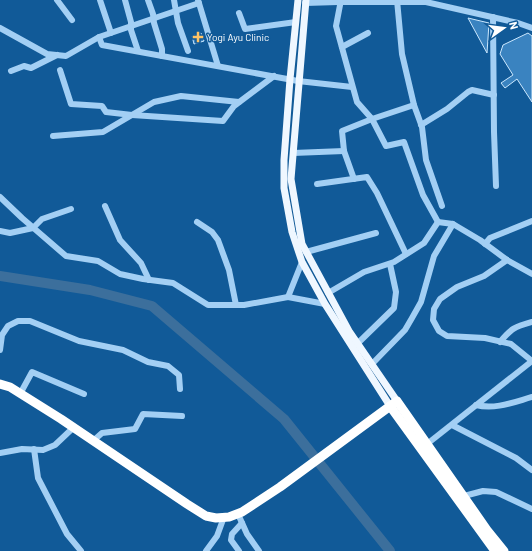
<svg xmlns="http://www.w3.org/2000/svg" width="532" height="551" viewBox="0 0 532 551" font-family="Barlow,sans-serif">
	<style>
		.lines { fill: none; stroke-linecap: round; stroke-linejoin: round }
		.river { stroke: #3c6f9c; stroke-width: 10 }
		.building { fill: #3a83c0; stroke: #cbe7fd }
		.minor { stroke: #a3cff4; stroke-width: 6 }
		.major { stroke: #eff7ff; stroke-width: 7 }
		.highway { stroke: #fff; stroke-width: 9 }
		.poi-dot { fill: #ffc365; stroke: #115a98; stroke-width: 1.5 }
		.labels { text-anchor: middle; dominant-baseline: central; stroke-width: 3; stroke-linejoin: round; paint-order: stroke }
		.poi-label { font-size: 10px; fill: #fff; stroke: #115a98; text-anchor: start }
	</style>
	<rect width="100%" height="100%" fill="#115a98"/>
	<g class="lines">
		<!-- river -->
		<polyline class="river" points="0,276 90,290 152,306 284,419 390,551"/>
	</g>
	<!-- building -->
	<g class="building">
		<polygon points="468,18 489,23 487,53"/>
		<polygon points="201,33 204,41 194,44 192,36"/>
		<polygon points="528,33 532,36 532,102 517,79 505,88 501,83 513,75 500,54 503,45"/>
	</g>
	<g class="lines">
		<!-- minor -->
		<g class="minor">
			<polyline points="57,0 72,20"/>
			<polyline points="100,0 111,33"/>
			<polyline points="125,0 131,22 131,30 138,51"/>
			<polyline points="148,0 153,14 154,23 162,49 162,56"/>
			<polyline points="174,0 178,23 188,51"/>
			<polyline points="198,0 218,66"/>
			<polyline points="341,0 336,26 357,102 372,119 386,146 404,142 423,195 438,222"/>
			<polyline points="397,0 402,54 414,105 422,127 426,160 442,206"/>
			<polyline points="305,3 338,2 426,2 518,23 532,28"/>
			<polyline points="239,13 245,29 296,22"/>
			<polyline points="493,17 494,132 496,186"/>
			<polyline points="0,28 47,54 66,56 99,37 199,3"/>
			<polyline points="99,37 102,45 298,81 352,87"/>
			<polyline points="342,47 368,33"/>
			<polyline points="60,70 71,104 102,106 106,112 132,115 223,121 234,106 274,76"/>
			<polyline points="11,71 24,66 31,68 57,55"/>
			<polyline points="421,125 447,109 468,92 472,90 494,95"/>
			<polyline points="53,136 103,132 154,102 181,96 239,102"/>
			<polyline points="293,153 344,151"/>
			<polyline points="354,179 344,151 342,131 372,119 414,105"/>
			<polyline points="317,184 367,177 377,193 406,254"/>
			<polyline points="0,197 22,218 66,256 98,261 120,274 143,279 173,283 208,305 244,305 288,297"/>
			<polyline points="105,206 120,240 141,263 149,280"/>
			<polyline points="197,222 212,232 218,240 229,270 236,305"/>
			<polyline points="438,222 453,224 480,240 507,260 532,274"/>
			<polyline points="0,231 10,233 33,228 42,219 71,209"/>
			<polyline points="485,244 490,238 532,221"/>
			<polyline points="306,252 376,233"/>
			<polyline points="507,260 484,276 457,287 440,299 434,309 433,320 439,331 447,336 485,338 511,344 532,361"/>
			<polyline points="302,262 288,297 325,304"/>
			<polyline points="328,293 364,272 394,262 424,243 438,222"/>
			<path d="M 500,342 C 512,328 514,327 532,322"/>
			<polyline points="357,344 394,308 396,292 390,264"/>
			<polyline points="0,350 2,335 8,326 18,321 30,321 79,341 123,350 148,362 168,366 179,375 180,389"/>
			<polyline points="372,364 405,330 412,318 421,302 434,256 453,224"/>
			<polyline points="20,394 32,372 84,394"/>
			<path d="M 476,405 C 495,410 514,402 532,397"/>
			<polyline points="452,425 516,458 532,470"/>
			<polyline points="93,441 102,433 135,429 143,414 182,416"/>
			<polyline points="427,444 532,361"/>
			<polyline points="34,449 38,478 67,534 81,551"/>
			<polyline points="0,453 22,449 43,450 55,445 74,427"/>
			<polyline points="464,496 483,491 496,492 532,509"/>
			<polyline points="238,514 247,534 259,551"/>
			<polyline points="206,551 217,536 224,517"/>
			<polyline points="239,551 231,540 232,534 242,523"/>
		</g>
		<!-- major -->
		<g class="major">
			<polyline points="298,0 290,79 284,160 284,188 292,232 302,262 325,304 390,406"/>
			<polyline points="306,0 291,179 302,244 349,331 397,401"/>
		</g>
		<!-- highway -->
		<g class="highway">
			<polyline points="0,384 10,387 61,419 187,504 206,516 216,518 229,517 242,512 280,487 397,401 487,530 504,551"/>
			<polyline points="390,406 495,551"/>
		</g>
	</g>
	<!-- markers -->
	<path class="poi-dot" d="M196 31h4v4h4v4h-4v4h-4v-4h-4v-4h4z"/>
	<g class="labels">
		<!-- poi labels -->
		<g class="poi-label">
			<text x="207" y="37">Yogi Ayu Clinic</text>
		</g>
	</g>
	<!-- north arrow -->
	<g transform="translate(504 28) rotate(76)" stroke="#115a98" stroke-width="3" paint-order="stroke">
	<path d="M0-3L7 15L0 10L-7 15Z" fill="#ffffff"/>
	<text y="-6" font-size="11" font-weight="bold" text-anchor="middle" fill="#ffffff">N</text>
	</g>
</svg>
